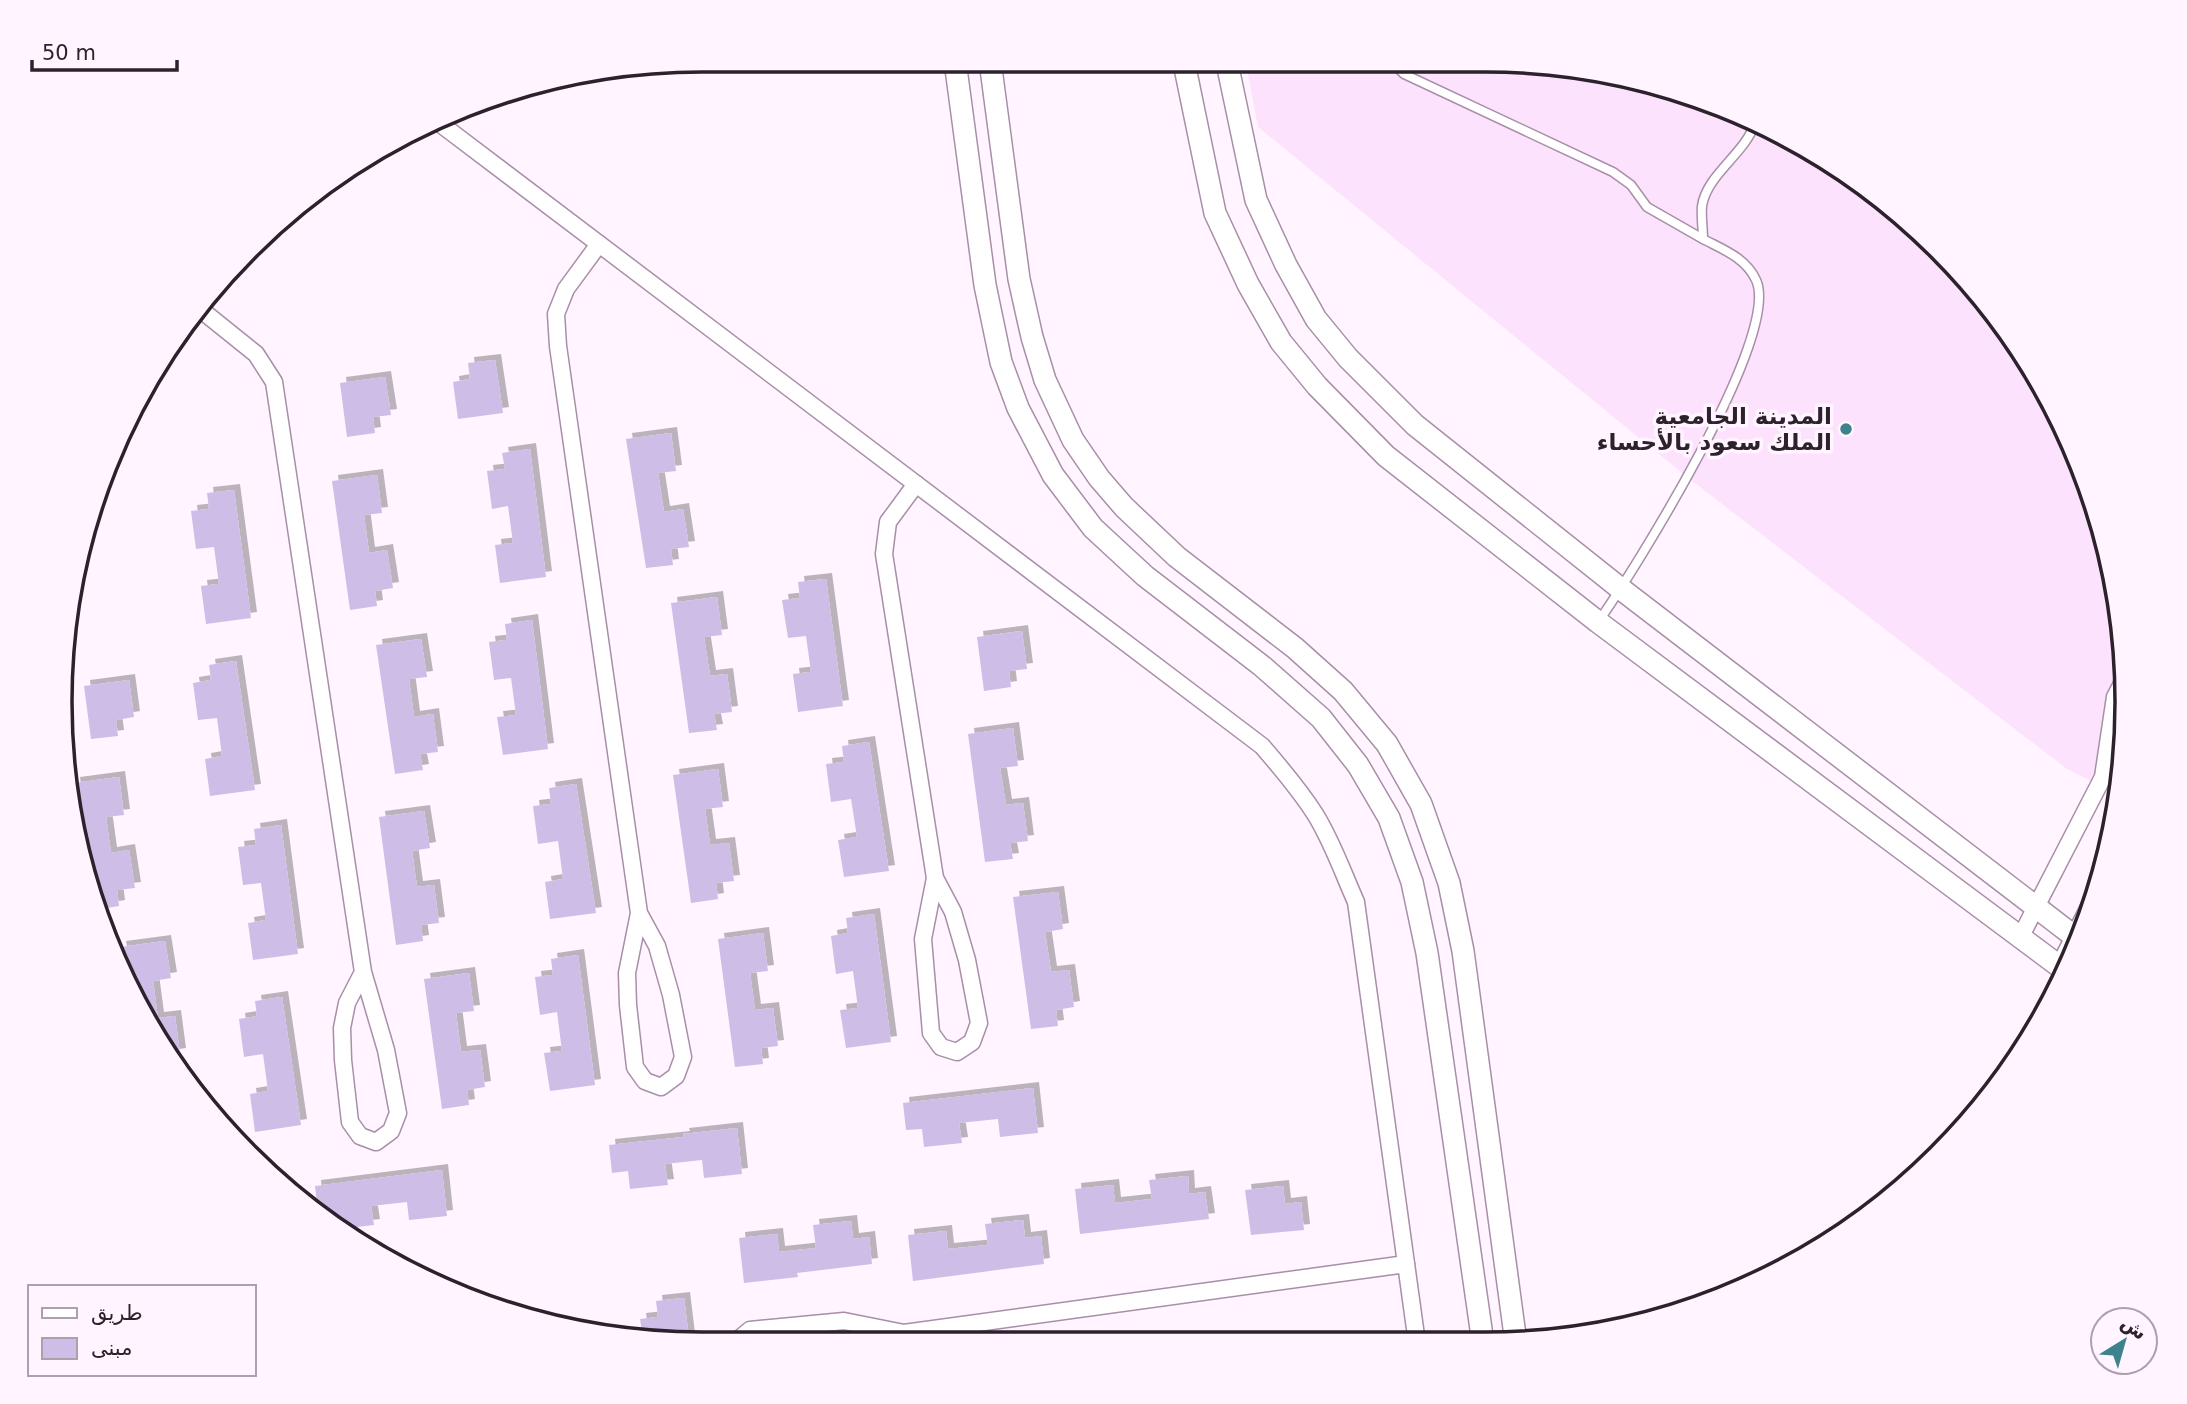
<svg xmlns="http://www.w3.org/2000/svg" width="2187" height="1404" viewBox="0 0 2187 1404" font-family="'DejaVu Sans',Cairo,sans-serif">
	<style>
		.built { fill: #fce2fc }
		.building { fill: #cebee7; filter: url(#shadow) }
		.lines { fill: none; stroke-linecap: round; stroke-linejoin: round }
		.service-casing { stroke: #a88ea7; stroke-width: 11 }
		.minor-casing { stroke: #a88ea7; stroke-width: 19 }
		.secondary-casing { stroke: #a88ea7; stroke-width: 24 }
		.service { stroke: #fff; stroke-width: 8 }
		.minor { stroke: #fff; stroke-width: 16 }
		.secondary { stroke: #fff; stroke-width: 21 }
		.poi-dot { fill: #3c838d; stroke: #fff4ff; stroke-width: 2.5 }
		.labels { text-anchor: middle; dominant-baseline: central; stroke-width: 7; stroke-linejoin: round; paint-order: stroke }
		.poi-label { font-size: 23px; font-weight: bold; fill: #2c222c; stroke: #fff4ff; text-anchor: end }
		.rim { fill: none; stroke: #2c222c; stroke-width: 3.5 }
	</style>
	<defs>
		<filter id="shadow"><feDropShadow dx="6" dy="-6" stdDeviation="0" flood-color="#0004"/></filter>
	</defs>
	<rect width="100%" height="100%" fill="#fff4ff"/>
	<!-- built -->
	<polygon class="built" points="1246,63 1568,65 1731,108 1876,193 1968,279 2042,381 2094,496 2122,619 2126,744 2118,794 2067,769 1687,477 1258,127"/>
	<!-- building -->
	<g class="building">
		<polygon points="495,360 503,413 458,419 453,382 470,379 468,363"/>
		<polygon points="385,377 391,415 373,417 375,433 347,437 340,383"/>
		<polygon points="671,433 676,471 658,473 664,512 683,509 689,547 671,549 673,565 646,568 626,439"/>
		<polygon points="530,449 546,577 500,583 495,545 513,543 508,506 492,509 487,471 505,469 502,453"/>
		<polygon points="377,475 382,513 364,515 369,553 387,550 393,588 375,591 377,606 350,610 332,481"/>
		<polygon points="234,490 251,618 206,624 201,586 219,584 214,547 196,549 191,511 209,509 207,493"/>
		<polygon points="826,579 843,706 798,712 793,674 811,672 806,636 788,638 782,600 800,598 798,582"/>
		<polygon points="717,597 722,635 704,637 710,676 727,674 732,712 714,714 717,730 689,733 671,603"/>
		<polygon points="532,620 548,749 503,755 497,717 516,715 511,678 494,680 489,642 507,640 505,624"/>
		<polygon points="1022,631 1027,669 1009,671 1011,687 984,691 977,637"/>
		<polygon points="421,639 427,677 409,679 414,717 433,714 438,752 420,754 423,770 395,774 376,645"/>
		<polygon points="236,661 255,790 210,796 205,759 222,756 217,718 198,720 193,683 211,680 209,665"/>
		<polygon points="129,680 134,717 116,720 118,736 91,739 84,686"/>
		<polygon points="1013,728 1018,766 1000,768 1006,805 1023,803 1028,841 1010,843 1013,859 985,862 968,734"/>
		<polygon points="869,742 889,871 844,877 838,840 857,837 851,799 831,802 826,764 844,762 842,746"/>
		<polygon points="718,769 723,807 705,809 710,845 729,843 734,881 716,883 718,899 691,903 673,775"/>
		<polygon points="119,777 124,815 106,817 111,853 129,850 135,888 117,890 119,906 100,909 88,883 74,783"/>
		<polygon points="576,784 596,913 550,919 545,882 563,879 558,841 538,844 533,806 551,804 549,788"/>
		<polygon points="424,811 430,848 412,851 417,887 434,885 439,923 421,925 423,941 396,945 379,817"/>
		<polygon points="281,825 298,954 253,960 248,923 266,920 261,883 243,885 238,847 256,845 254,829"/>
		<polygon points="1058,892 1063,929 1045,932 1051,972 1069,970 1074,1007 1056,1010 1058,1026 1031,1029 1013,897"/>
		<polygon points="874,914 891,1042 846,1048 840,1010 858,1008 853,971 836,974 831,936 848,933 846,918"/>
		<polygon points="763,933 768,971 750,973 755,1010 773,1008 778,1046 761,1048 763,1064 735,1067 718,939"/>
		<polygon points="165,941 171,978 153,981 158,1018 175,1016 180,1054 166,1056 122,957 120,947"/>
		<polygon points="578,955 595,1085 550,1091 544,1053 562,1051 557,1012 540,1015 535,977 553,975 551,959"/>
		<polygon points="469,973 474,1011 456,1013 461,1052 480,1050 485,1087 467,1090 469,1105 442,1109 424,979"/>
		<polygon points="282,997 301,1125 255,1132 250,1094 268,1091 263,1054 244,1057 239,1019 257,1016 255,1001"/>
		<polygon points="1033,1088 1038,1133 1000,1137 998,1119 959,1123 962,1143 924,1147 922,1129 906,1130 903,1103"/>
		<polygon points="737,1128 742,1174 704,1178 702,1160 665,1164 668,1185 630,1189 628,1171 612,1173 609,1145 684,1137 683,1134"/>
		<polygon points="442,1170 447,1216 409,1220 407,1202 371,1206 374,1225 340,1229 335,1226 334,1211 318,1213 315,1186"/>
		<polygon points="1188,1176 1189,1194 1205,1192 1209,1219 1080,1234 1075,1189 1113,1185 1115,1203 1152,1199 1149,1180"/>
		<polygon points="1283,1186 1285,1204 1301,1202 1304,1230 1251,1235 1245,1190"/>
		<polygon points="1023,1220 1025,1238 1041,1236 1044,1264 913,1281 908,1235 946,1231 948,1249 988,1245 985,1224"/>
		<polygon points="851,1221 853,1239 869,1237 872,1264 797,1273 798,1277 744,1283 739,1238 777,1234 779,1252 816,1248 813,1225"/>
		<polygon points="684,1298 689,1339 643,1339 640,1319 658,1317 656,1301"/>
	</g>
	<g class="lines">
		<defs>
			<g id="service">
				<polyline points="1394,64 1404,74 1613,172 1631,185 1647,207 1703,239"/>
				<path d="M 1598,622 C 1634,571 1782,335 1756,280 C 1746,258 1724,250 1703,239 C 1703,229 1701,216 1702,206 C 1707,174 1745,154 1755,123"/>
			</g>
			<g id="minor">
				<path d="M 438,122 L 1262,746 C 1281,768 1299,789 1315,814 C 1332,841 1343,873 1356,902 L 1417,1343"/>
				<polyline points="599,244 566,289 556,314 558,346 639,913 627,973 628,1005 635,1067 645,1081 661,1087 676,1076 683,1057 671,995 657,946 639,913"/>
				<polyline points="200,309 256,354 274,382 363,972 386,1050 398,1113 391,1131 376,1142 360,1136 350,1122 343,1060 342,1028 347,1003 363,972"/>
				<polyline points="178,338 210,294"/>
				<polyline points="916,484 888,522 884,554 935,878 953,912 967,960 979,1023 972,1042 957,1052 941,1047 931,1033 923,939 935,878"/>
				<polyline points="2021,936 2103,777 2115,697 2124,680"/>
				<polyline points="2059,966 2099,887"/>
				<polyline points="738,1340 750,1330 844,1321 904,1333 1406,1264"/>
				<polyline points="1460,1343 1483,1338"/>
			</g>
			<g id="secondary">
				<polyline points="955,61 985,285 1001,362 1018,408 1053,475 1093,528 1145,576 1262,666 1321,718 1358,765 1389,818 1412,882 1427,953 1483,1343"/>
				<polyline points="990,61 1019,279 1032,337 1045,380 1073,440 1099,478 1124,507 1177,557 1295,648 1343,691 1387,744 1421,804 1449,883 1463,951 1516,1343"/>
				<polyline points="1184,63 1215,213 1248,284 1281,342 1317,386 1386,456 1598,622 2067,972"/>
				<polyline points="1227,63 1256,200 1286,265 1316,319 1348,358 1415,425 1621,589 2079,940"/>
			</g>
		</defs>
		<!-- service casing -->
		<use href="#service" class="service-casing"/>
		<!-- minor casing -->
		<use href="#minor" class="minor-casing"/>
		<!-- secondary casing -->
		<use href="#secondary" class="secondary-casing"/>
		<!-- service -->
		<use href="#service" class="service"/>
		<!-- minor -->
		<use href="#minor" class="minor"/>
		<!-- secondary -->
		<use href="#secondary" class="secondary"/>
	</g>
	<!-- markers -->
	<circle class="poi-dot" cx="1846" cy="429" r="7"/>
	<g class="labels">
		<!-- poi labels -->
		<g class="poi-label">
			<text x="1832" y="416">المدينة الجامعية<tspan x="1832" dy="26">الملك سعود بالأحساء</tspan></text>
		</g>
	</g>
	<!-- crop -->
	<path d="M0 0H2187V1404H0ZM702 72H1485A630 630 0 0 1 2115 702V702A630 630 0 0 1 1485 1332H702A630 630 0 0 1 72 702V702A630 630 0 0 1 702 72Z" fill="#fff4ff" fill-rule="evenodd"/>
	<path class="rim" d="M702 72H1485A630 630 0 0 1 2115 702V702A630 630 0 0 1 1485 1332H702A630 630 0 0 1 72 702V702A630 630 0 0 1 702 72Z"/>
	<!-- legend -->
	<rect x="28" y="1285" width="228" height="91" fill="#fff4ff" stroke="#aba0ab" stroke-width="2"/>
	<rect x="42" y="1308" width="35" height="10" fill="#ffffff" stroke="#aba0ab" stroke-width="2"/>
	<text x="91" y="1320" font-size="21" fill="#2c222c">طريق</text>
	<rect x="42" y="1338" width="35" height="21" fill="#cebee7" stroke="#aba0ab" stroke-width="2"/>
	<text x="91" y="1355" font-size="21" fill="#2c222c">مبنى</text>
	<!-- north arrow -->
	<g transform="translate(2124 1341) rotate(37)"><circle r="33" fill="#fff4ff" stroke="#aba0ab" stroke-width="2"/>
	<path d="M0-5L12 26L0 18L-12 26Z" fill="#3c838d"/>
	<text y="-10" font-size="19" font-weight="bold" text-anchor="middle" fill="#2c222c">ش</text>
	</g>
	<!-- scale -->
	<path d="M32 60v10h145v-10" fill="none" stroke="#2c222c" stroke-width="3.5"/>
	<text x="42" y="60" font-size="21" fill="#2c222c" stroke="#fff4ff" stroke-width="5" paint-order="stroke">50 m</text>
</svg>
